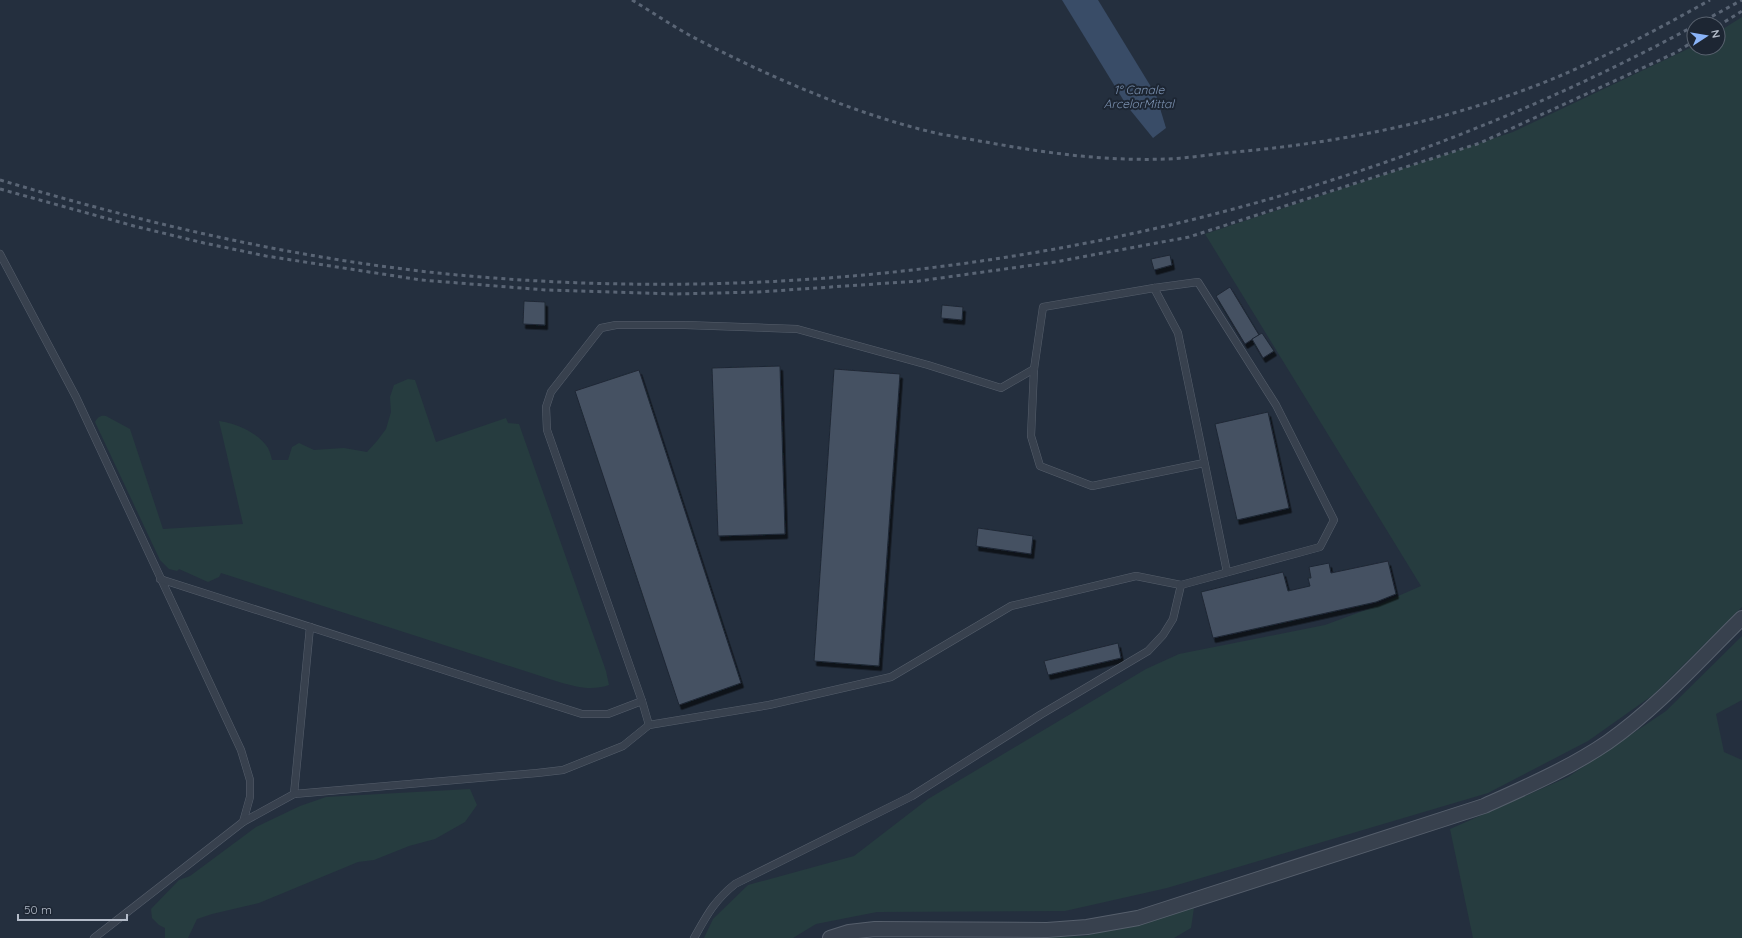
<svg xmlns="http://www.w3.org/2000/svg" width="1742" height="938" viewBox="0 0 1742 938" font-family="Quicksand,sans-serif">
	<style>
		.green { fill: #263c3f }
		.water { fill: #394c67 }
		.building { fill: #455162; stroke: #1f2835; filter: url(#shadow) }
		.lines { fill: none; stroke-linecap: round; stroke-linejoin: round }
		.service-casing { stroke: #565f6c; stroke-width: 8 }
		.minor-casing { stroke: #565f6c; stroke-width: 16 }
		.service { stroke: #38414e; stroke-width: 7 }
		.minor { stroke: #38414e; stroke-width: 14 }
		.rail { stroke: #5a6575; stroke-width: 3; stroke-dasharray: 4 4; stroke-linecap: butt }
		.labels { text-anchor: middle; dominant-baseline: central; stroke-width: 4; stroke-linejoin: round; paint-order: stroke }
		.water-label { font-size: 12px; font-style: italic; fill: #7c92b1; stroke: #1d2633 }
	</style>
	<defs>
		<filter id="shadow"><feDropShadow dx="2.5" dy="4.5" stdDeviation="0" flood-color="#0009"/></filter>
	</defs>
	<rect width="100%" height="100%" fill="#242f3e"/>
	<!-- green -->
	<g class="green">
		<polygon points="1742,17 1742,607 1653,695 1588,741 1488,793 1167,888 1065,911 877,912 816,924 793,938 704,938 713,919 748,885 854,856 928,799 1146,669 1179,654 1325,625 1371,608 1421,586 1205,234 1513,132 1694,46 1694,48 1718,48 1718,32"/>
		<path d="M 408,379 L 415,380 L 436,442 L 506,418 L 508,423 L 519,424 L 606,671 L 609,685 C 591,691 577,687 559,682 L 221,573 L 219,577 L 208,582 L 179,569 L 177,571 L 169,569 L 160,560 L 95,422 C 98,417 100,415 106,416 L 130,429 L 163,529 L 243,524 L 219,421 C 235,423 259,433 268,448 C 270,452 271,456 272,460 L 288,460 L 292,447 L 299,443 L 314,450 L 344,448 L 367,452 L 377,441 L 386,429 L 391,412 L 390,397 L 394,385 Z"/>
		<polygon points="1742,636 1742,700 1716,714 1724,752 1742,760 1742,938 1473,938 1450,829 1568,777 1666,711"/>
		<polygon points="470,789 477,805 465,822 435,839 409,846 374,860 358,862 259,903 212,914 197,919 188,938 165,938 165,928 159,925 152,918 151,909 179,880 190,876 256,827 300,806 326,797"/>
		<polygon points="1194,908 1191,928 1174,938 1012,938 1085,936"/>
	</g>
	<!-- water -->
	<polygon class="water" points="1062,0 1098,0 1156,95 1166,128 1153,138 1127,106"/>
	<!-- building -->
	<g class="building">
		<polygon points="1170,255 1172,265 1154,270 1151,259"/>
		<polygon points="1230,287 1259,335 1245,344 1216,296"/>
		<polygon points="524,301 545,302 545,325 523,324"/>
		<polygon points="942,305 963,307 962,320 941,318"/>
		<polygon points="1262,333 1274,351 1263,358 1252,339"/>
		<polygon points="780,366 785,534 718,536 712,368"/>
		<polygon points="834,369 900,374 879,666 814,661"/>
		<polygon points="639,370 741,683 679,705 575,391"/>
		<polygon points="1268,412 1289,508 1237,520 1215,424"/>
		<polygon points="978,528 1033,536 1031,554 976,546"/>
		<polygon points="1388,561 1396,594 1376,602 1213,638 1201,592 1283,572 1288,591 1310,586 1308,578 1311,578 1309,567 1329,563 1331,573"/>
		<polygon points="1118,643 1121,658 1048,675 1044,661"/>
	</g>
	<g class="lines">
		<defs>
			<g id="service">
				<polyline points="0,254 76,397 241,750 250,780 250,797 243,822 94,938"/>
				<polyline points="1154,288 1178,333 1227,572"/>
				<polyline points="160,579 582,714 608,714 642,701 547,430 546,407 551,392 601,328 616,325 685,325 797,329 928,365 1001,388 1034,369"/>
				<polyline points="642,701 649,725 769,705 891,677 1011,606 1136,576 1181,585 1320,547 1334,520 1276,405 1198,282 1154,288 1043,307 1034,369 1031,436 1040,466 1092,486 1204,463"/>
				<polyline points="294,794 310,627"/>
				<polyline points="243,822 294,794 537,773 563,770 623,746 649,725"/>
				<path d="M 694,938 C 707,915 714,901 735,884 L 912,796 L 1040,715 L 1148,651 L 1163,635 L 1173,619 L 1181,585"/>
			</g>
			<path id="minor" d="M 830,938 L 849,932 L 875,929 L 1047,930 L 1087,927 L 1138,918 L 1484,806 C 1526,787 1570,768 1608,742 C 1658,707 1699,660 1742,618"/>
		</defs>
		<!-- service casing -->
		<use href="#service" class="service-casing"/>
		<!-- minor casing -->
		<use href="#minor" class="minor-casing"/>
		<!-- service -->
		<use href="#service" class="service"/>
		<!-- minor -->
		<use href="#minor" class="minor"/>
		<!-- rail -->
		<g class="rail">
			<path d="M 632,0 C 652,12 671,25 691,36 C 767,76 856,115 940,134 C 963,138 985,142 1008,146 C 1060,155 1114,161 1167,159 C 1190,158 1213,154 1235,152 C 1347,142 1458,119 1562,75 C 1613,53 1662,27 1710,0"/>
			<polyline points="1698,24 1742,0"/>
			<polyline points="1718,26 1742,11"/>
			<path d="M 0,180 C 157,227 318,264 481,277 C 898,311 1325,226 1694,26"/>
			<polyline points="0,189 134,226 204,243 266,256 421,280 546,290 675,294 758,292 919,281 1055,262 1189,237 1480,143 1675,53 1694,41"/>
		</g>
	</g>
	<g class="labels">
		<!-- water labels -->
		<g class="water-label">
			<text x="1139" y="89">1° Canale<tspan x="1139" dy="14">ArcelorMittal</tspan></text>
		</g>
	</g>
	<!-- north arrow -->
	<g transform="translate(1706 36) rotate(78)"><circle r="19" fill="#1d2633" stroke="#59626f"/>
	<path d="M0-3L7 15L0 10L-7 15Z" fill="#8ab4f8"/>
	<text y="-6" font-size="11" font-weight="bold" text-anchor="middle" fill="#b4bcc9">N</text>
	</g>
	<!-- scale -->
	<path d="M18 914v6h109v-6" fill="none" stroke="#b4bcc9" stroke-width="2"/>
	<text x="24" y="914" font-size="12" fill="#b4bcc9" stroke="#1d2633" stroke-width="3" paint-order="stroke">50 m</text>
</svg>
